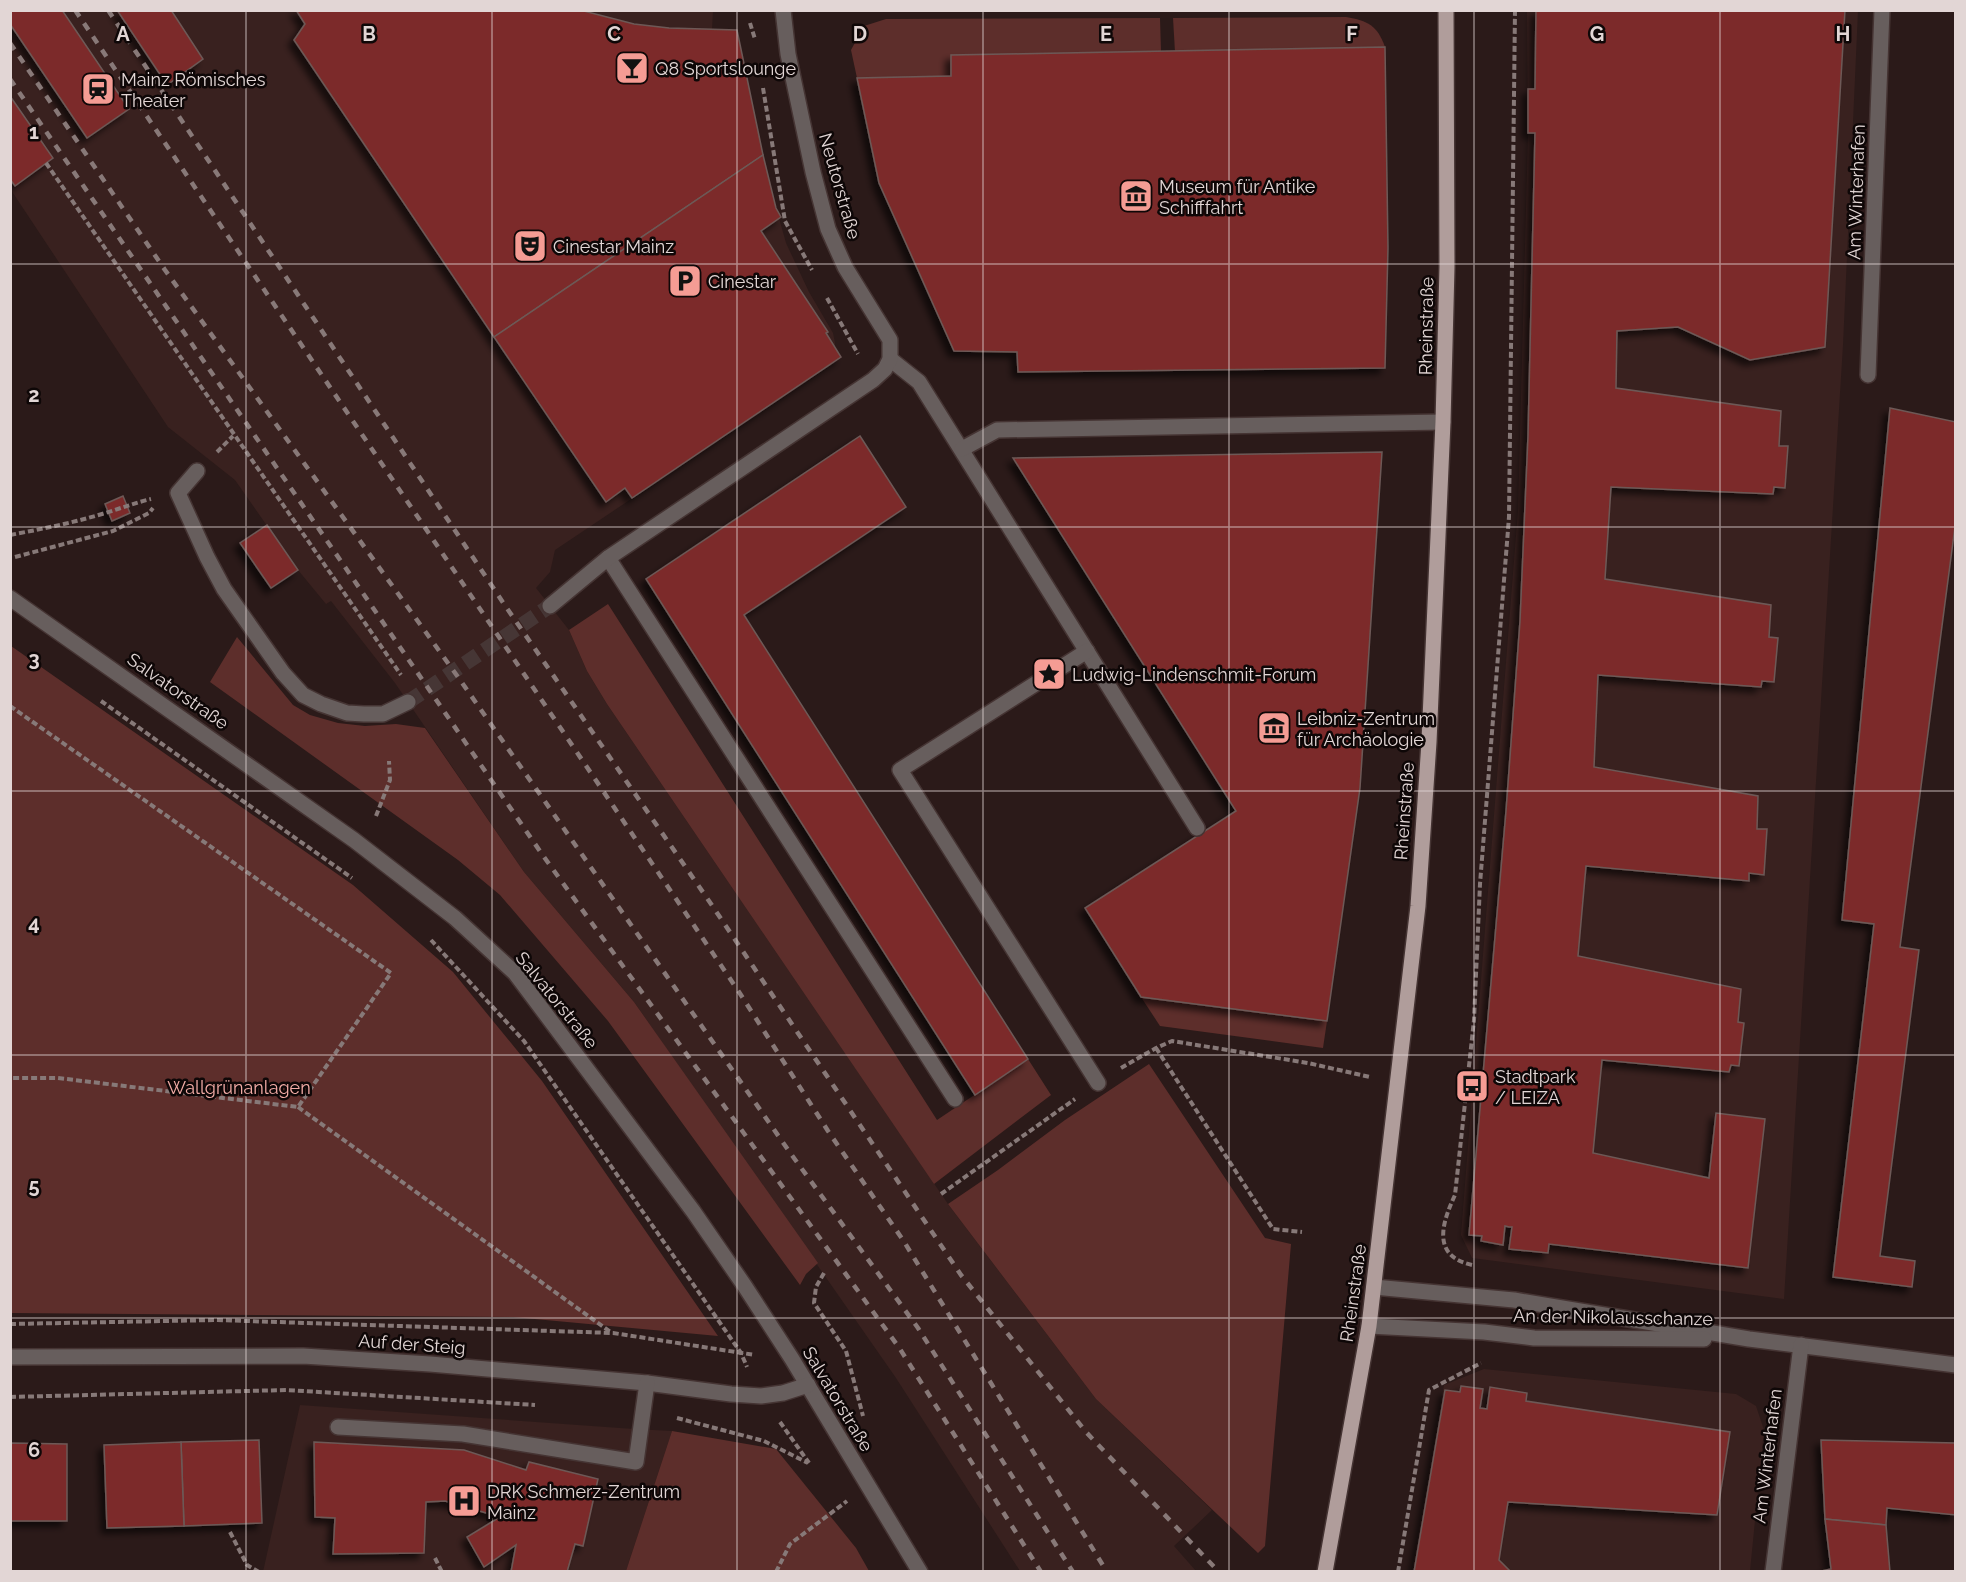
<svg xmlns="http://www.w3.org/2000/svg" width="1966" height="1582" viewBox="0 0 1966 1582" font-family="Raleway,sans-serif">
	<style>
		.built { fill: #39211f }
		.green { fill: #5d2e2b }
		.building { fill: #7b2c29; stroke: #6d5957; stroke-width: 1.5; filter: url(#shadow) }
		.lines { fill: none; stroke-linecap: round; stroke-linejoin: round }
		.minor-tunnel { stroke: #463635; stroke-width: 15; stroke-dasharray: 15 8; stroke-linecap: butt }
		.minor-casing { stroke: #453433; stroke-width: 18 }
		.major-casing { stroke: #453433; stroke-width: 18 }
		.path { stroke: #877978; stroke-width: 4; stroke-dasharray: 6 3; stroke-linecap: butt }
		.minor { stroke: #675e5d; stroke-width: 15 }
		.major { stroke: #b09d9b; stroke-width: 15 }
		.rail { stroke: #887978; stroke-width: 4.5; stroke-dasharray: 8 8; stroke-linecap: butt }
		.grid { fill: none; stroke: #e2d6d5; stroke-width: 1.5; stroke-opacity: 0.55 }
		.labels { text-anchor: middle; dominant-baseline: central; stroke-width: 5; stroke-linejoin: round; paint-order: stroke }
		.poi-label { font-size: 18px; fill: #e2d6d5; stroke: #0e0707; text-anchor: start }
		.street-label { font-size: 18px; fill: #e2d6d5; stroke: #0e0707 }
		.park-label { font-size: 18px; fill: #f3aca6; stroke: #0e0707 }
		.grid-label { font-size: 20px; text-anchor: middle; font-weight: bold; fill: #e2d6d5; stroke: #0e0707; stroke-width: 5; stroke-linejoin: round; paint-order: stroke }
	</style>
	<defs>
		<filter id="shadow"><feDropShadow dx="-5.5" dy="5.5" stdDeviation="3" flood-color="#0009"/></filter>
	</defs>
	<rect width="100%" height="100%" fill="#2b1a19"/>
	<!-- built -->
	<g class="built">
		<polygon points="713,10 712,30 737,30 768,180 779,218 786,243 809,292 833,333 835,343 834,361 831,365 555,550 550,572 536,588 569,630 587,671 607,704 948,1204 1096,1399 1212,1510 1174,1546 1196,1571 1020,1571 896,1378 634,1002 524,872 395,683 331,601 326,604 298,570 235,480 168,427 11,190 10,11"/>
		<polygon points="1527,11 1858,11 1843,345 1784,1299 1472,1258 1461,1235 1518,510 1528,133"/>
		<polygon points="1484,1369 1736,1394 1756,1406 1764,1430 1750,1571 1412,1572 1444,1385"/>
		<polygon points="300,1405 634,1429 672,1431 626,1571 263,1572"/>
	</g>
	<!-- green -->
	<g class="green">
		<path d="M 1346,17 C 1368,21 1377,25 1385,47 L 1175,52 L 1173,18 Z"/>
		<polygon points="1160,18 1161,52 951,55 951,76 857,78 851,50 864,26 886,19"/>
		<polygon points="608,604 937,1120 1028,1059 1051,1095 934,1184 607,704 587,671 569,630"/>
		<polygon points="237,637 293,705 310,715 338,723 365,726 396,724 425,728 524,872 634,1002 818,1263 806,1274 800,1285 608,1021 500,895 458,860 210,682"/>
		<polygon points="11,646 353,885 453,972 542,1081 718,1336 513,1317 11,1313"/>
		<polygon points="1141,997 1327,1021 1323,1048 1160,1026"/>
		<polygon points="1149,1064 1265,1238 1291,1244 1265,1546 1258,1553 1096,1399 948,1204 998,1170 1065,1120"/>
		<polygon points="672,1431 776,1449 856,1548 869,1571 626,1571"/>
	</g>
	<!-- building -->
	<g class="building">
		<polygon points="10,10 62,10 129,109 87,138 10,24"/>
		<polygon points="117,10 171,10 203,59 167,85"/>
		<polygon points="296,10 580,10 634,24 669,28 737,30 763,155 494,337 294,40 305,24"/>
		<polygon points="1536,10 1845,10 1825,347 1750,360 1678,327 1617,331 1616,388 1781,411 1779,446 1788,446 1785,488 1774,487 1773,494 1611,487 1605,579 1771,605 1769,637 1778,638 1774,682 1762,681 1761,687 1598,675 1594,767 1758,796 1757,829 1767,829 1764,875 1749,873 1749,881 1586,866 1578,956 1741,989 1738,1022 1744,1023 1739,1066 1731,1065 1729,1072 1602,1060 1593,1153 1709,1178 1716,1113 1765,1119 1748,1268 1549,1244 1548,1253 1509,1249 1512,1227 1509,1227 1505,1226 1503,1245 1481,1241 1482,1236 1469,1235 1506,811 1520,621 1528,436 1535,133 1528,133 1528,89 1535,89"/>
		<polygon points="1385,47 1388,248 1385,368 1018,372 1017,352 954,351 879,183 857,78 951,76 951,55"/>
		<polygon points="10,96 53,158 15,186 10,179"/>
		<polygon points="763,155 776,208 781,217 761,231 828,332 826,333 841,357 632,498 625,488 606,502 494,337"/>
		<polygon points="1890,408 1956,422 1956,519 1900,947 1919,950 1880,1256 1915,1261 1912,1287 1833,1277 1874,924 1842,920"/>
		<polygon points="860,436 906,507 744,615 1028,1059 975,1095 646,579"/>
		<polygon points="1382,452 1360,788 1327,1021 1141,997 1085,908 1236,811 1013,458"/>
		<polygon points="123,496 130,513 112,521 105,504"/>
		<polygon points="267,525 298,570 271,588 240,543"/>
		<polygon points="1461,1386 1483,1389 1480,1408 1487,1409 1490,1387 1527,1393 1526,1401 1730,1432 1717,1515 1508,1502 1499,1560 1511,1572 1414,1572 1445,1390 1460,1392"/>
		<polygon points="259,1440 262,1523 184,1526 181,1442"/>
		<polygon points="1821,1440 1956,1443 1956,1515 1887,1508 1886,1525 1825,1519"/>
		<polygon points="181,1442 184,1526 107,1528 104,1445"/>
		<polygon points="314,1442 464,1450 526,1470 529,1462 598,1479 583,1546 575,1544 567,1572 511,1572 516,1545 484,1567 467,1537 500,1517 445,1501 426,1502 424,1553 333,1554 335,1518 315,1517"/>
		<polygon points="11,1443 67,1444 67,1521 11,1521"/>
		<polygon points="1825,1519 1886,1525 1890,1572 1817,1572 1831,1569"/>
	</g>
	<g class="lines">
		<!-- minor-tunnel -->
		<polyline class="minor-tunnel" points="408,702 550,606"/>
		<defs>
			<g id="minor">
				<polyline points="890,359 919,382 1197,828"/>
				<polyline points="1868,375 1882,10"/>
				<polyline points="962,449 997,430 1443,422"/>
				<polyline points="197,471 178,493 207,557 224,589 283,673 303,695 321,704 347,713 364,714 383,714 408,702"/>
				<polyline points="608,558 955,1099"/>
				<polyline points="10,598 354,840 455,918 515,973 693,1211 744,1285 792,1359 920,1572"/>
				<polyline points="550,606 608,558 873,380 885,369 890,359 890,340 845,267 828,229 813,172 788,54 783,10"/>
				<polyline points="1087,651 900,770 1098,1083"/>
				<polyline points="1374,1287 1514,1300 1749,1339 1956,1365"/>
				<polyline points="1369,1326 1484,1332 1534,1338 1704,1339"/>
				<polyline points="10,1357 303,1356 430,1364 647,1383 731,1394 761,1396 783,1393 808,1385"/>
				<polyline points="338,1427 463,1434 636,1462 647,1383"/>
				<polyline points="1773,1572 1801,1345"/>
			</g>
			<polyline id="major" points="1325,1572 1369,1326 1418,906 1429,742 1443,422 1447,267 1446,10"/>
		</defs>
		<!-- minor casing -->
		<use href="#minor" class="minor-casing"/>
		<!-- major casing -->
		<use href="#major" class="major-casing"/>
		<!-- path -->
		<g class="path">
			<polyline points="750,23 755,39"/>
			<polyline points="763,88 785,221 812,270"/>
			<polyline points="46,163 401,675"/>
			<polyline points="827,298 858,354"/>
			<polyline points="217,452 233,436"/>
			<path d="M 10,535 C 42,529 72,523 102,514 C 119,509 134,503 151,499"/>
			<polyline points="15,557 113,531 149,513 153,508"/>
			<polyline points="101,701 352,878"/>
			<polyline points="10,706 391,973 298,1107 58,1078 10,1078"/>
			<polyline points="376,816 390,780 389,761"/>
			<polyline points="431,940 524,1041 741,1353 747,1367"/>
			<polyline points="1156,1048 1273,1229 1302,1232"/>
			<polyline points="1121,1068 1156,1048 1172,1041 1308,1063 1370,1077"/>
			<polyline points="298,1107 612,1333"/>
			<polyline points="941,1194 1075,1099"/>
			<path d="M 1472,1265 C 1431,1256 1442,1223 1455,1195 L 1474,1020 L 1480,884 L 1509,517 L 1515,10"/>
			<polyline points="824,1273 816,1287 814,1303 846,1351 863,1416"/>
			<polyline points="10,1324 216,1320 613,1333 755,1355"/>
			<polyline points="10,1397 286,1390 535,1405"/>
			<polyline points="677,1418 764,1441 808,1463"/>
			<polyline points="780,1422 809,1463"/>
			<polyline points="230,1532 247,1565 259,1572"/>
			<polyline points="435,1558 442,1572"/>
			<polyline points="776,1572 790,1544 847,1501"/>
			<polyline points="1398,1572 1429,1390 1481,1363"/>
		</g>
		<!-- minor -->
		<use href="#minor" class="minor"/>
		<!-- major -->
		<use href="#major" class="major"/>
		<!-- rail -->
		<g class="rail">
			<polyline points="75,10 739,992 828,1131 903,1240 1107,1572"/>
			<polyline points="108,10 504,604 709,901 961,1275 1086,1432 1219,1572"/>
			<polyline points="10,43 165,270 458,677 791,1154 918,1328 1073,1572"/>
			<polyline points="10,79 544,857 900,1349 1041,1572"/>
		</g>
	</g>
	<!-- grid -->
	<path class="grid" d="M 246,10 L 246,1572M 492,10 L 492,1572M 737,10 L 737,1572M 983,10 L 983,1572M 1229,10 L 1229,1572M 1474,10 L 1474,1572M 1720,10 L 1720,1572M 10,264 L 1956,264M 10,527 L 1956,527M 10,791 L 1956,791M 10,1055 L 1956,1055M 10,1318 L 1956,1318"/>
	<!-- icons -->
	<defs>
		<symbol id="bar-square" viewBox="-11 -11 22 22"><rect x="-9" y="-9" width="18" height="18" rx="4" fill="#f59c94" stroke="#0e0707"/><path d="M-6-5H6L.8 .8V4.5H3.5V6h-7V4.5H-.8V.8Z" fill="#111"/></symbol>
		<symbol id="station-square" viewBox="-11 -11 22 22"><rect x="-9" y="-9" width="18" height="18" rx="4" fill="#f59c94" stroke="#0e0707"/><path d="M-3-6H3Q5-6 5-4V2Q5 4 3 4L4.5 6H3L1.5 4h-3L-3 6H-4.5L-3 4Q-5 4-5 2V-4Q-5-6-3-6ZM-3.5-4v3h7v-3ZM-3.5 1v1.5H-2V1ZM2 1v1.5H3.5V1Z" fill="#111"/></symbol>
		<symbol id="museum-square" viewBox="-11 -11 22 22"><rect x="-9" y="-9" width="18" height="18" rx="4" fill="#f59c94" stroke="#0e0707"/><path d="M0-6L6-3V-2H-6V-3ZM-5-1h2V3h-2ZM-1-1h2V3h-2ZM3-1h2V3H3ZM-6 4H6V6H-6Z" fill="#111"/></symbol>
		<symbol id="theatre-square" viewBox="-11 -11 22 22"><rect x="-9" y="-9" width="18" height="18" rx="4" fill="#f59c94" stroke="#0e0707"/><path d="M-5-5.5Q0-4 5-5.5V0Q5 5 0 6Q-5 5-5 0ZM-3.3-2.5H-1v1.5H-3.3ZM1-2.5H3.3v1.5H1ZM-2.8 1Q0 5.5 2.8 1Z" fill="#111"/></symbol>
		<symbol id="parking-square" viewBox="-11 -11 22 22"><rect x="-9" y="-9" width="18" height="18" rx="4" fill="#f59c94" stroke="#0e0707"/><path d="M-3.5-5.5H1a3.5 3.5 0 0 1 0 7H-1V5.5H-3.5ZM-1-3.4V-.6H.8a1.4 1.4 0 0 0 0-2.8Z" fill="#111"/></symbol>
		<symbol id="sight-square" viewBox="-11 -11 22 22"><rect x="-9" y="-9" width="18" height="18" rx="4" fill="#f59c94" stroke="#0e0707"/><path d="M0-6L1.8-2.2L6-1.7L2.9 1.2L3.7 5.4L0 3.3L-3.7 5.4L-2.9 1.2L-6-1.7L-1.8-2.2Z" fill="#111"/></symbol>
		<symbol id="bus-square" viewBox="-11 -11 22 22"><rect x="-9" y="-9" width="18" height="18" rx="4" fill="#f59c94" stroke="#0e0707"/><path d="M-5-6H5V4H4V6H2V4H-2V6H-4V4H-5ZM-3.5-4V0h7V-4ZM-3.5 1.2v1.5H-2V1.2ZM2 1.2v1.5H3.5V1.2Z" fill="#111"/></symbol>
		<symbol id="hospital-square" viewBox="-11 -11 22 22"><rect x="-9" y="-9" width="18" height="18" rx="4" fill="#f59c94" stroke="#0e0707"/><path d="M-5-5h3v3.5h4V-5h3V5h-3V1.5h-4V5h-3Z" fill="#111"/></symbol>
	</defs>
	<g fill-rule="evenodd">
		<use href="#bar-square" x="613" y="49" width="38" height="38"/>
		<use href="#station-square" x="79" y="70" width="38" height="38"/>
		<use href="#museum-square" x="1117" y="177" width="38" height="38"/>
		<use href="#theatre-square" x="511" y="227" width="38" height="38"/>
		<use href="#parking-square" x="666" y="262" width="38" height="38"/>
		<use href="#sight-square" x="1030" y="655" width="38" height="38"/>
		<use href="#museum-square" x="1255" y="709" width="38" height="38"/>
		<use href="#bus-square" x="1453" y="1067" width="38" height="38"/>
		<use href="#hospital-square" x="445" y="1482" width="38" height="38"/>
	</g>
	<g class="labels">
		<!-- poi labels -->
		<g class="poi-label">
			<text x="655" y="68">Q8 Sportslounge</text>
			<text x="121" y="79">Mainz Römisches<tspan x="121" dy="21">Theater</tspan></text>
			<text x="1159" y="186">Museum für Antike<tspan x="1159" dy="21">Schifffahrt</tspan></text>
			<text x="553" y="246">Cinestar Mainz</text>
			<text x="708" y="281">Cinestar</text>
			<text x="1072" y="674">Ludwig-Lindenschmit-Forum</text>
			<text x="1297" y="718">Leibniz-Zentrum<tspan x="1297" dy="21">für Archäologie</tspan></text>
			<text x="1495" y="1076">Stadtpark<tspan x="1495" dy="21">/ LEIZA</tspan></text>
			<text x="487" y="1491">DRK Schmerz-Zentrum<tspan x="487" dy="21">Mainz</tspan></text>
		</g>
		<!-- street labels -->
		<g class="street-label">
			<text transform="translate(840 186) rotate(74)">Neutorstraße</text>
			<text transform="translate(1856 192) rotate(-88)">Am Winterhafen</text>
			<text transform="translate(1426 326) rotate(-89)">Rheinstraße</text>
			<text transform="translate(178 691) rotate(35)">Salvatorstraße</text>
			<text transform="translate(1404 811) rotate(-86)">Rheinstraße</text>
			<text transform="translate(557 1000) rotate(51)">Salvatorstraße</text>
			<text transform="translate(1353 1293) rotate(-82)">Rheinstraße</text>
			<text transform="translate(1613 1317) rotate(1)">An der Nikolausschanze</text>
			<text transform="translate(412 1344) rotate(4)">Auf der Steig</text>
			<text transform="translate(838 1399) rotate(59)">Salvatorstraße</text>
			<text transform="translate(1767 1456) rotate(-83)">Am Winterhafen</text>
		</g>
		<!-- park labels -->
		<g class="park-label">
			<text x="239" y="1087">Wallgrünanlagen</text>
		</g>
	</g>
	<g class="grid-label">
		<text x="123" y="41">A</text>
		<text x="369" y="41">B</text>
		<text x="614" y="41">C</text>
		<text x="860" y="41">D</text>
		<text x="1106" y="41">E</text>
		<text x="1352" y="41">F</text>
		<text x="1597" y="41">G</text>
		<text x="1843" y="41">H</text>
		<text x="34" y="139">1</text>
		<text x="34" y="402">2</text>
		<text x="34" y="666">3</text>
		<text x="34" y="930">4</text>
		<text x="34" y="1193">5</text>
		<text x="34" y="1457">6</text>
	</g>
	<!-- border -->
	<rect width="1966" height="1582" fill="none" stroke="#e2d6d5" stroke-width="24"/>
</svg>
